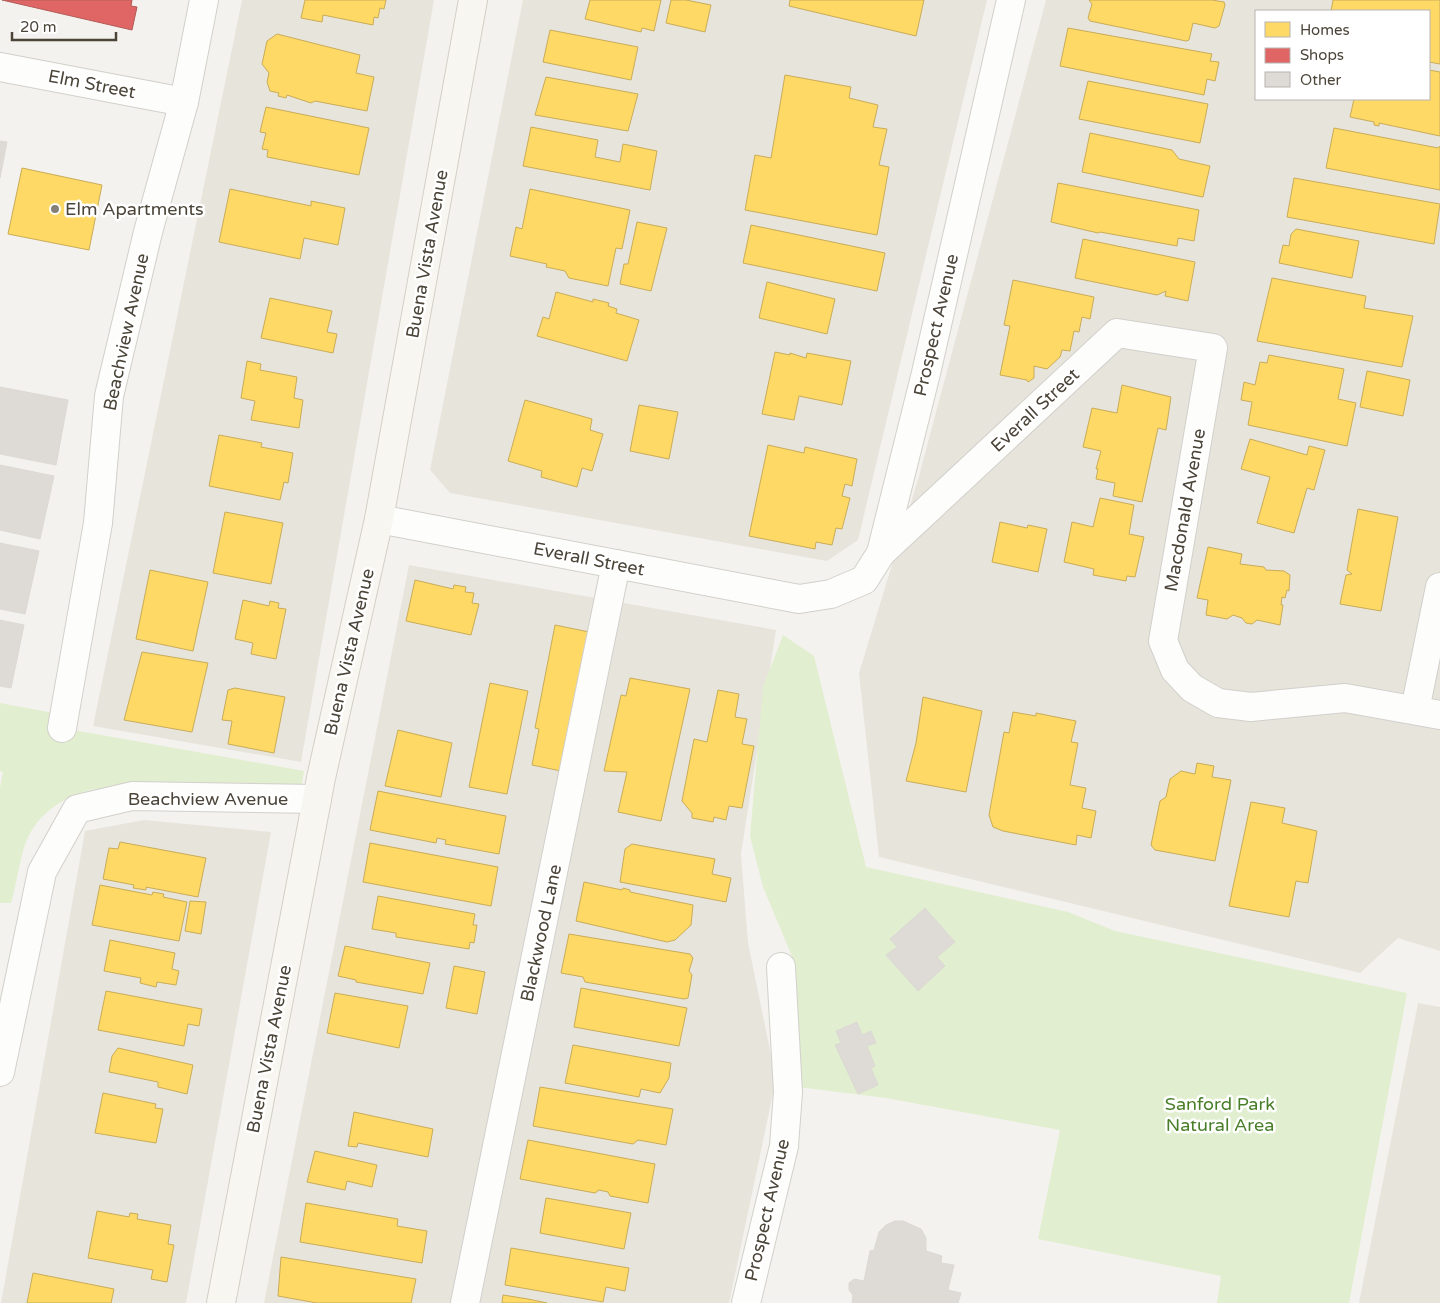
<svg xmlns="http://www.w3.org/2000/svg" width="1440" height="1303" viewBox="0 0 1440 1303" font-family="'Varela Round',sans-serif">
	<style>
		.residential { fill: #e7e4dc; fill-rule: evenodd }
		.green { fill: #e1eecf }
		.homes { fill: #ffd966; stroke: #c9ac58 }
		.shops { fill: #e06666; stroke: #b35c58 }
		.building { fill: #dedbd6; stroke: #dcd9d4 }
		.lines { fill: none; stroke-linecap: round; stroke-linejoin: round }
		.street-casing { stroke: #d2d0cb; stroke-width: 30 }
		.secondary-casing { stroke: #d3cfc5; stroke-width: 30 }
		.street { stroke: #fdfdfc; stroke-width: 28 }
		.secondary { stroke: #f7f6f1; stroke-width: 28 }
		.poi-dot { fill: #868178; stroke: #fff; stroke-width: 2 }
		.labels { text-anchor: middle; dominant-baseline: central; stroke-width: 5; stroke-linejoin: round; paint-order: stroke }
		.street-label { font-size: 18px; fill: #4b4439; stroke: #fff }
		.poi-label { font-size: 18px; fill: #4b4439; stroke: #fff; text-anchor: start }
		.park-label { font-size: 18px; fill: #4a7f2a; stroke: #fff }
	</style>
	<rect width="100%" height="100%" fill="#f4f2ee"/>
	<!-- residential -->
	<g class="residential">
		<polygon points="242,0 434,0 301,762 93,726"/>
		<polygon points="523,0 987,0 858,540 827,561 450,493 430,470"/>
		<path d="M 1046,0 L 1440,0 L 1440,951 L 1398,938 L 1360,973 L 879,857 L 859,673 L 919,476 ZM 1256,11 L 1429,11 L 1429,99 L 1256,99 Z"/>
		<polygon points="409,565 776,630 741,854 748,943 776,1079 729,1303 264,1303"/>
		<polygon points="144,820 271,832 186,1303 1,1303 85,831"/>
		<polygon points="1418,1003 1440,1007 1440,1303 1359,1303"/>
	</g>
	<!-- green -->
	<g class="green">
		<polygon points="783,635 814,656 866,867 1068,912 1115,931 1407,993 1349,1303 1217,1303 1221,1276 1038,1239 1060,1130 886,1098 798,1087 796,966 763,887 750,836 763,687"/>
		<path d="M 0,703 L 64,715 L 62,728 L 304,771 L 301,788 L 241,785 L 94,789 C 65,796 38,812 26,842 C 19,861 17,883 11,903 L 0,903 L 0,788 L 3,772 L 0,771 Z"/>
	</g>
	<!-- homes -->
	<g class="homes">
		<polygon points="305,0 386,0 384,9 380,8 378,18 374,17 373,25 323,15 322,22 301,18"/>
		<polygon points="590,0 661,0 654,31 642,28 641,32 585,19"/>
		<polygon points="671,0 686,0 711,5 705,32 666,23"/>
		<polygon points="790,0 924,0 916,36 789,6"/>
		<polygon points="1089,0 1212,0 1224,2 1225,5 1219,26 1215,28 1193,23 1189,40 1186,41 1090,21 1088,18 1092,4"/>
		<polygon points="1333,0 1440,0 1440,64 1429,62 1429,11 1331,11"/>
		<polygon points="1068,28 1212,54 1210,61 1219,62 1215,81 1207,79 1204,95 1060,66"/>
		<polygon points="550,30 638,47 631,80 543,62"/>
		<polygon points="277,34 360,55 356,73 374,77 367,111 315,101 311,103 287,95 286,98 278,96 279,93 270,91 267,82 269,73 262,64 267,41"/>
		<polygon points="1429,70 1440,72 1440,136 1379,123 1379,126 1374,125 1374,122 1350,117 1354,99 1429,99"/>
		<polygon points="785,75 851,87 849,98 878,105 873,127 887,129 879,165 889,167 877,235 745,210 755,155 771,158"/>
		<polygon points="546,77 638,94 628,131 535,115"/>
		<polygon points="1088,81 1208,104 1200,143 1079,119"/>
		<polygon points="266,107 369,128 359,175 267,157 268,150 262,149 266,133 260,132"/>
		<polygon points="531,127 598,140 595,157 620,162 623,144 657,151 650,190 523,166"/>
		<polygon points="1334,128 1438,148 1440,146 1440,190 1326,168"/>
		<polygon points="1090,133 1172,150 1179,159 1210,166 1203,197 1082,172"/>
		<polygon points="22,168 102,185 89,250 8,234"/>
		<polygon points="1294,178 1440,204 1434,244 1287,217"/>
		<polygon points="1058,183 1199,210 1194,241 1178,238 1177,246 1100,232 1098,233 1051,222"/>
		<polygon points="230,189 311,206 311,201 345,208 338,245 304,238 300,259 219,242"/>
		<polygon points="530,189 630,210 622,249 616,248 608,286 569,278 565,271 546,267 547,264 510,256 516,227 522,229"/>
		<polygon points="637,222 667,228 651,291 620,284 624,264 628,264"/>
		<polygon points="751,225 885,253 877,291 743,263"/>
		<polygon points="1296,229 1359,241 1352,278 1279,263 1283,245 1289,246 1291,234"/>
		<polygon points="1083,239 1195,262 1188,301 1165,296 1166,291 1157,295 1075,278"/>
		<polygon points="1272,278 1366,296 1364,308 1413,316 1402,367 1257,341"/>
		<polygon points="1013,280 1094,297 1090,319 1082,317 1079,332 1074,331 1070,351 1062,350 1060,357 1047,369 1034,366 1034,378 1028,382 1027,380 1000,375 1010,326 1004,325"/>
		<polygon points="767,282 835,299 827,334 759,318"/>
		<polygon points="556,292 593,302 593,299 609,303 608,306 617,309 616,313 639,320 627,361 537,336 543,317 549,319"/>
		<polygon points="270,298 332,311 327,332 337,334 333,353 261,338"/>
		<polygon points="775,352 790,355 790,353 806,358 807,353 851,361 842,405 799,396 794,420 762,414"/>
		<polygon points="1269,355 1344,369 1338,399 1356,403 1347,446 1248,425 1252,402 1241,400 1244,382 1255,385 1260,362 1267,363"/>
		<polygon points="247,361 261,364 260,370 297,377 294,398 303,400 299,428 251,420 255,401 241,398"/>
		<polygon points="1367,371 1410,380 1403,416 1360,407"/>
		<polygon points="1122,385 1171,397 1166,430 1158,428 1142,502 1113,496 1115,483 1096,479 1098,469 1096,469 1101,451 1083,447 1092,408 1117,413"/>
		<polygon points="525,400 592,419 590,430 603,434 592,471 582,468 577,487 541,477 542,471 508,461"/>
		<polygon points="639,405 678,412 669,459 630,451"/>
		<polygon points="219,435 262,443 261,447 293,453 288,483 284,482 280,500 209,486"/>
		<polygon points="1250,439 1307,455 1309,446 1325,450 1314,490 1307,488 1294,533 1257,523 1270,477 1241,469"/>
		<polygon points="768,445 804,453 805,447 857,459 852,486 845,484 842,496 850,498 842,529 836,528 832,545 816,542 815,549 749,536"/>
		<polygon points="1100,498 1134,505 1129,534 1144,537 1135,577 1127,576 1126,581 1093,575 1094,569 1064,562 1072,522 1093,527"/>
		<polygon points="1358,509 1398,517 1381,611 1340,604 1346,575 1352,574 1347,570"/>
		<polygon points="225,512 283,523 271,584 213,573"/>
		<polygon points="1000,522 1027,528 1028,525 1047,529 1038,572 992,562"/>
		<polygon points="1208,547 1242,554 1240,564 1264,567 1266,570 1284,571 1290,575 1289,591 1287,590 1285,598 1282,597 1281,605 1283,605 1280,625 1257,620 1252,624 1246,623 1242,618 1233,615 1227,619 1206,615 1208,600 1197,598"/>
		<polygon points="150,570 208,582 193,651 136,639"/>
		<polygon points="415,580 453,589 454,585 466,587 465,592 474,593 472,603 479,604 471,635 406,621"/>
		<polygon points="243,600 269,606 270,601 279,603 278,608 286,609 276,659 251,654 253,643 235,639"/>
		<polygon points="555,625 594,633 566,772 532,765 539,729 535,728"/>
		<polygon points="142,652 208,663 192,732 124,720"/>
		<polygon points="630,678 690,689 661,821 618,812 627,772 604,771 621,695 626,696"/>
		<polygon points="490,683 528,691 507,794 469,787"/>
		<polygon points="235,688 285,697 274,753 228,744 232,721 222,720 228,690"/>
		<polygon points="718,690 739,694 735,717 747,719 742,744 754,746 742,808 729,806 726,820 714,817 713,822 692,818 692,813 682,801 694,739 707,742"/>
		<polygon points="923,697 982,711 966,792 906,781 916,743"/>
		<polygon points="1013,712 1036,716 1036,713 1076,721 1071,742 1078,743 1070,785 1086,788 1082,808 1096,811 1091,838 1077,835 1076,845 1003,831 993,827 989,815 1004,732 1009,733"/>
		<polygon points="398,730 452,743 441,797 385,786"/>
		<polygon points="1197,763 1214,766 1212,777 1231,780 1215,861 1155,850 1151,845 1160,801 1166,797 1170,779 1181,771 1195,774"/>
		<polygon points="378,791 506,816 499,854 445,844 446,840 437,838 436,843 370,830"/>
		<polygon points="1251,802 1285,808 1282,823 1317,831 1308,883 1296,881 1289,917 1229,906"/>
		<polygon points="120,842 206,858 198,897 146,887 146,890 133,888 134,885 103,879 109,848 118,849"/>
		<polygon points="370,843 498,867 491,906 363,882"/>
		<polygon points="632,844 715,859 712,874 731,878 726,902 620,882 625,849"/>
		<polygon points="584,882 622,890 623,888 630,890 630,892 693,905 691,925 675,940 667,942 576,921"/>
		<polygon points="100,885 152,895 153,892 164,894 163,897 187,902 179,941 92,925"/>
		<polygon points="378,896 475,914 473,925 477,925 474,943 470,942 469,949 396,937 396,933 372,929"/>
		<polygon points="190,901 206,902 201,934 185,931"/>
		<polygon points="569,934 690,954 693,958 689,971 692,975 688,998 684,999 585,982 583,977 561,973"/>
		<polygon points="110,940 175,953 172,969 179,971 176,985 157,982 156,987 140,983 141,978 104,971"/>
		<polygon points="345,946 430,963 423,994 356,982 356,980 338,976"/>
		<polygon points="454,966 485,972 477,1014 446,1008"/>
		<polygon points="581,988 687,1008 679,1046 574,1027"/>
		<polygon points="106,991 202,1009 199,1026 188,1024 184,1046 98,1030"/>
		<polygon points="335,993 408,1006 399,1048 327,1033"/>
		<polygon points="573,1045 671,1063 669,1078 660,1093 641,1089 639,1097 565,1083"/>
		<polygon points="118,1048 193,1065 187,1094 158,1087 158,1082 109,1072 112,1056"/>
		<polygon points="540,1087 673,1109 666,1145 638,1140 633,1144 533,1126"/>
		<polygon points="103,1093 156,1104 155,1108 163,1109 156,1143 95,1133"/>
		<polygon points="354,1112 433,1129 428,1157 358,1143 357,1147 348,1146"/>
		<polygon points="528,1140 655,1164 648,1203 610,1196 608,1192 599,1190 595,1193 520,1179"/>
		<polygon points="315,1151 377,1165 372,1187 347,1181 345,1190 307,1182"/>
		<polygon points="546,1198 631,1213 624,1249 540,1233"/>
		<polygon points="306,1203 398,1219 397,1226 427,1231 422,1263 300,1242"/>
		<polygon points="97,1211 129,1217 130,1213 138,1214 137,1219 171,1225 168,1244 174,1245 167,1282 151,1279 153,1270 88,1258"/>
		<polygon points="511,1248 629,1268 625,1291 606,1287 603,1302 505,1285"/>
		<polygon points="281,1257 416,1279 411,1303 317,1303 278,1296"/>
		<polygon points="33,1273 114,1289 111,1303 27,1303"/>
		<polygon points="503,1295 528,1299 547,1303 502,1303"/>
	</g>
	<!-- shops -->
	<polygon class="shops" points="2,0 132,0 131,6 137,7 132,30"/>
	<!-- building -->
	<g class="building">
		<polygon points="0,141 7,142 0,178"/>
		<polygon points="0,387 68,400 56,465 0,454"/>
		<polygon points="0,465 54,476 40,539 0,530"/>
		<polygon points="0,543 39,551 25,614 0,609"/>
		<polygon points="0,620 24,625 11,688 0,686"/>
		<polygon points="925,908 955,942 937,957 945,966 918,991 886,955 897,947 890,939"/>
		<polygon points="857,1022 862,1035 871,1031 876,1043 867,1046 875,1066 871,1068 878,1085 858,1094 835,1045 841,1043 836,1031"/>
		<polygon points="895,1221 903,1221 921,1229 926,1238 926,1251 942,1256 941,1263 954,1265 948,1290 961,1293 958,1303 852,1303 853,1295 849,1290 849,1283 854,1279 864,1281 870,1251 874,1250 879,1232 886,1225"/>
	</g>
	<g class="lines">
		<defs>
			<g id="street">
				<polyline points="0,67 184,102"/>
				<polyline points="379,519 799,599 831,594 864,580 881,553 926,373 1011,0"/>
				<polyline points="881,553 1117,333 1213,348 1163,641 1175,670 1192,688 1218,703 1251,707 1345,698 1440,715"/>
				<polyline points="1415,710 1440,587"/>
				<polyline points="62,728 98,523 109,396 148,232 184,102 204,0"/>
				<polyline points="0,1072 42,872 77,809 132,796 317,799"/>
				<polyline points="465,1303 616,564"/>
				<polyline points="746,1303 784,1146 788,1092 781,967"/>
			</g>
			<polyline id="secondary" points="221,1303 321,778 379,519 473,0"/>
		</defs>
		<!-- street casing -->
		<use href="#street" class="street-casing"/>
		<!-- secondary casing -->
		<use href="#secondary" class="secondary-casing"/>
		<!-- street -->
		<use href="#street" class="street"/>
		<!-- secondary -->
		<use href="#secondary" class="secondary"/>
	</g>
	<!-- markers -->
	<circle class="poi-dot" cx="55" cy="209" r="5"/>
	<g class="labels">
		<!-- street labels -->
		<g class="street-label">
			<text transform="translate(92 84) rotate(11)">Elm Street</text>
			<text transform="translate(427 254) rotate(-80)">Buena Vista Avenue</text>
			<text transform="translate(936 325) rotate(-77)">Prospect Avenue</text>
			<text transform="translate(126 332) rotate(-78)">Beachview Avenue</text>
			<text transform="translate(1035 410) rotate(-43)">Everall Street</text>
			<text transform="translate(1185 510) rotate(-80)">Macdonald Avenue</text>
			<text transform="translate(589 559) rotate(11)">Everall Street</text>
			<text transform="translate(349 652) rotate(-77)">Buena Vista Avenue</text>
			<text x="208" y="799">Beachview Avenue</text>
			<text transform="translate(541 933) rotate(-78)">Blackwood Lane</text>
			<text transform="translate(269 1049) rotate(-79)">Buena Vista Avenue</text>
			<text transform="translate(767 1210) rotate(-77)">Prospect Avenue</text>
		</g>
		<!-- poi labels -->
		<g class="poi-label">
			<text x="65" y="209">Elm Apartments</text>
		</g>
		<!-- park labels -->
		<g class="park-label">
			<text x="1220" y="1104">Sanford Park<tspan x="1220" dy="21">Natural Area</tspan></text>
		</g>
	</g>
	<!-- legend -->
	<rect x="1255" y="10" width="175" height="90" fill="#ffffff" stroke="#b7b4b0"/>
	<rect x="1265" y="22" width="25" height="15" fill="#ffd966" stroke="#b7b4b0"/>
	<text x="1300" y="35" font-size="15" fill="#4b4439">Homes</text>
	<rect x="1265" y="48" width="25" height="15" fill="#e06666" stroke="#b7b4b0"/>
	<text x="1300" y="60" font-size="15" fill="#4b4439">Shops</text>
	<rect x="1265" y="72" width="25" height="15" fill="#dedbd6" stroke="#b7b4b0"/>
	<text x="1300" y="85" font-size="15" fill="#4b4439">Other</text>
	<!-- scale -->
	<path d="M12 32v8h104v-8" fill="none" stroke="#4b4439" stroke-width="2.5"/>
	<text x="20" y="32" font-size="15" fill="#4b4439" stroke="#ffffff" stroke-width="4" paint-order="stroke">20 m</text>
</svg>
